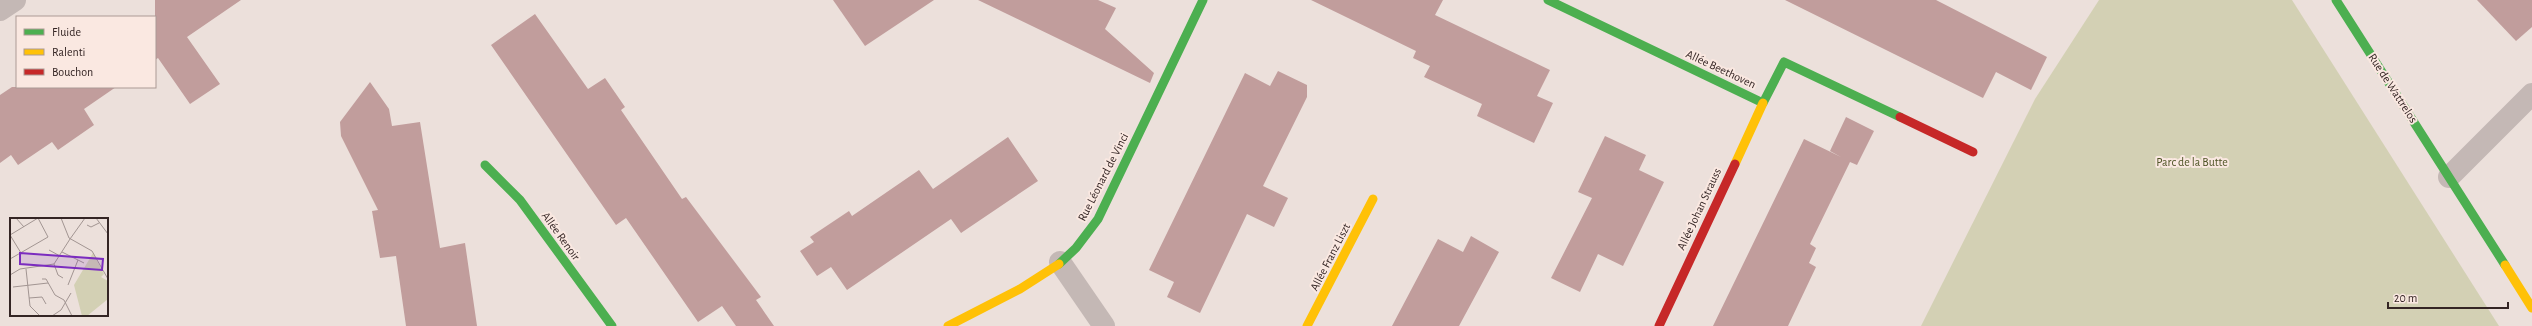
<svg xmlns="http://www.w3.org/2000/svg" width="2532" height="326" viewBox="0 0 2532 326" font-family="'Alegreya Sans',sans-serif">
	<style>
		.green { fill: #d3d0b4 }
		.building { fill: #c19d9c }
		.lines { fill: none; stroke-linecap: round; stroke-linejoin: round }
		.street { stroke: #c4b8b5; stroke-width: 22 }
		.fast { stroke: #4caf50; stroke-width: 9 }
		.slow { stroke: #ffc107; stroke-width: 9 }
		.jam { stroke: #c62828; stroke-width: 9 }
		.labels { text-anchor: middle; dominant-baseline: central; stroke-width: 4; stroke-linejoin: round; paint-order: stroke }
		.street-label { font-size: 12px; fill: #342524; stroke: #fae8e1 }
		.park-label { font-size: 12px; fill: #4f5426; stroke: #fae8e1 }
		.inset-road { fill: none; stroke: #a29592; stroke-width: 1 }
		.view { fill: #7b2cbf; fill-opacity: 0.15; stroke: #7b2cbf; stroke-width: 2 }
		.inset-edge { fill: none; stroke: #342524; stroke-width: 2 }
	</style>
	<rect width="100%" height="100%" fill="#ece0db"/>
	<!-- green -->
	<polygon class="green" points="2099,0 2292,0 2499,326 1921,326 2035,99"/>
	<!-- building -->
	<g class="building">
		<polygon points="155,0 241,0 187,37 220,84 190,104 158,58 155,60"/>
		<polygon points="833,0 934,0 865,46"/>
		<polygon points="978,0 1098,0 1116,8 1105,29 1154,73 1150,83"/>
		<polygon points="1311,0 1443,0 1435,15 1550,70 1537,96 1553,103 1534,143 1477,116 1482,104 1424,77 1430,66 1413,58 1416,51"/>
		<polygon points="1785,0 1936,0 2047,57 2031,90 1996,72 1983,98"/>
		<polygon points="2477,0 2532,0 2532,27 2516,41"/>
		<polygon points="535,14 588,89 605,78 625,107 621,110 682,199 686,197 761,297 756,300 774,326 736,326 722,306 698,322 626,218 616,225 491,45"/>
		<polygon points="1278,71 1307,85 1307,97 1263,186 1288,198 1274,227 1247,214 1200,313 1167,297 1174,282 1149,270 1245,73 1270,86"/>
		<polygon points="370,82 389,109 392,126 420,122 440,248 465,243 477,326 406,326 396,256 380,258 372,211 378,210 341,136 340,122"/>
		<polygon points="12,87 116,87 84,109 94,125 58,150 52,142 18,165 11,155 0,163 0,95"/>
		<polygon points="1846,117 1874,131 1857,165 1850,162 1810,244 1816,248 1809,263 1816,267 1788,326 1713,326 1804,139 1841,157 1830,151"/>
		<polygon points="1605,136 1646,155 1639,170 1664,182 1623,266 1598,254 1580,292 1551,278 1592,198 1578,192"/>
		<polygon points="1008,137 1038,181 961,233 951,219 847,290 831,267 817,276 800,251 814,242 810,237 849,211 852,216 919,170 933,189"/>
		<polygon points="1471,236 1499,252 1459,326 1392,326 1438,239 1463,252"/>
	</g>
	<g class="lines">
		<!-- street -->
		<g class="street">
			<polyline points="0,10 15,0"/>
			<polyline points="2449,177 2532,94"/>
			<polyline points="1060,262 1104,326"/>
		</g>
		<!-- fast -->
		<g class="fast">
			<polyline points="1548,0 1763,103 1784,62 1900,117"/>
			<polyline points="2336,0 2505,265"/>
			<polyline points="485,165 520,200 612,326"/>
			<polyline points="1059,264 1076,248 1098,219 1203,0"/>
		</g>
		<!-- slow -->
		<g class="slow">
			<polyline points="1735,164 1763,103"/>
			<polyline points="2505,265 2532,308"/>
			<polyline points="948,326 1020,289 1059,264"/>
			<polyline points="1307,326 1373,199"/>
		</g>
		<!-- jam -->
		<g class="jam">
			<polyline points="1900,117 1973,152"/>
			<polyline points="1659,326 1735,164"/>
		</g>
	</g>
	<g class="labels">
		<!-- street labels -->
		<g class="street-label">
			<text transform="translate(1721 69) rotate(25)">Allée Beethoven</text>
			<text transform="translate(2393 88) rotate(57)">Rue de Wattrelos</text>
			<text transform="translate(1103 177) rotate(-63)">Rue Léonard de Vinci</text>
			<text transform="translate(1699 209) rotate(-65)">Allée Johan Strauss</text>
			<text transform="translate(561 236) rotate(54)">Allée Renoir</text>
			<text transform="translate(1330 257) rotate(-63)">Allée Franz Liszt</text>
		</g>
		<!-- park labels -->
		<g class="park-label">
			<text x="2192" y="162">Parc de la Butte</text>
		</g>
	</g>
	<!-- overview -->
	<g transform="translate(10 218)">
		<rect width="98" height="98" fill="#ece0db"/>
		<path d="M 83,35 L 94,56 L 91,59 L 98,63 L 98,81 L 77,98 L 72,98 L 64,67 Z" fill="#d3d0b4"/>
		<path class="inset-road" d="M 6,0 L 14,9M 51,0 L 59,20 L 82,33 L 98,61M 86,0 L 98,16M 77,7 L 81,9 L 89,5M 0,17 L 28,0M 0,17 L 11,35M 60,21 L 75,0M 39,32 L 50,38M 52,34 L 74,45M 0,41 L 38,19 L 28,0M 44,46 L 48,57 L 53,60M 16,51 L 20,88 L 30,98M 0,57 L 10,51 L 44,46 L 60,21M 32,61 L 36,61 L 45,77 L 54,82 L 62,98M 58,67 L 68,42M 3,69 L 38,65M 19,80 L 32,79 L 36,86M 42,98 L 51,92 L 61,75"/>
		<path class="view" d="M 10,35 L 93,41 L 92,52 L 10,46 Z"/>
		<rect width="98" height="98" class="inset-edge"/>
	</g>
	<!-- legend -->
	<rect x="16" y="16" width="140" height="72" fill="#fae8e1" stroke="#ab9a95"/>
	<rect x="24" y="29" width="20" height="6" fill="#4caf50" stroke="#ab9a95"/>
	<text x="52" y="36" font-size="12" fill="#342524">Fluide</text>
	<rect x="24" y="49" width="20" height="6" fill="#ffc107" stroke="#ab9a95"/>
	<text x="52" y="56" font-size="12" fill="#342524">Ralenti</text>
	<rect x="24" y="69" width="20" height="6" fill="#c62828" stroke="#ab9a95"/>
	<text x="52" y="76" font-size="12" fill="#342524">Bouchon</text>
	<!-- scale -->
	<path d="M2388 302v6h120v-6" fill="none" stroke="#342524" stroke-width="2"/>
	<text x="2394" y="302" font-size="12" fill="#342524" stroke="#fae8e1" stroke-width="3" paint-order="stroke">20 m</text>
</svg>
